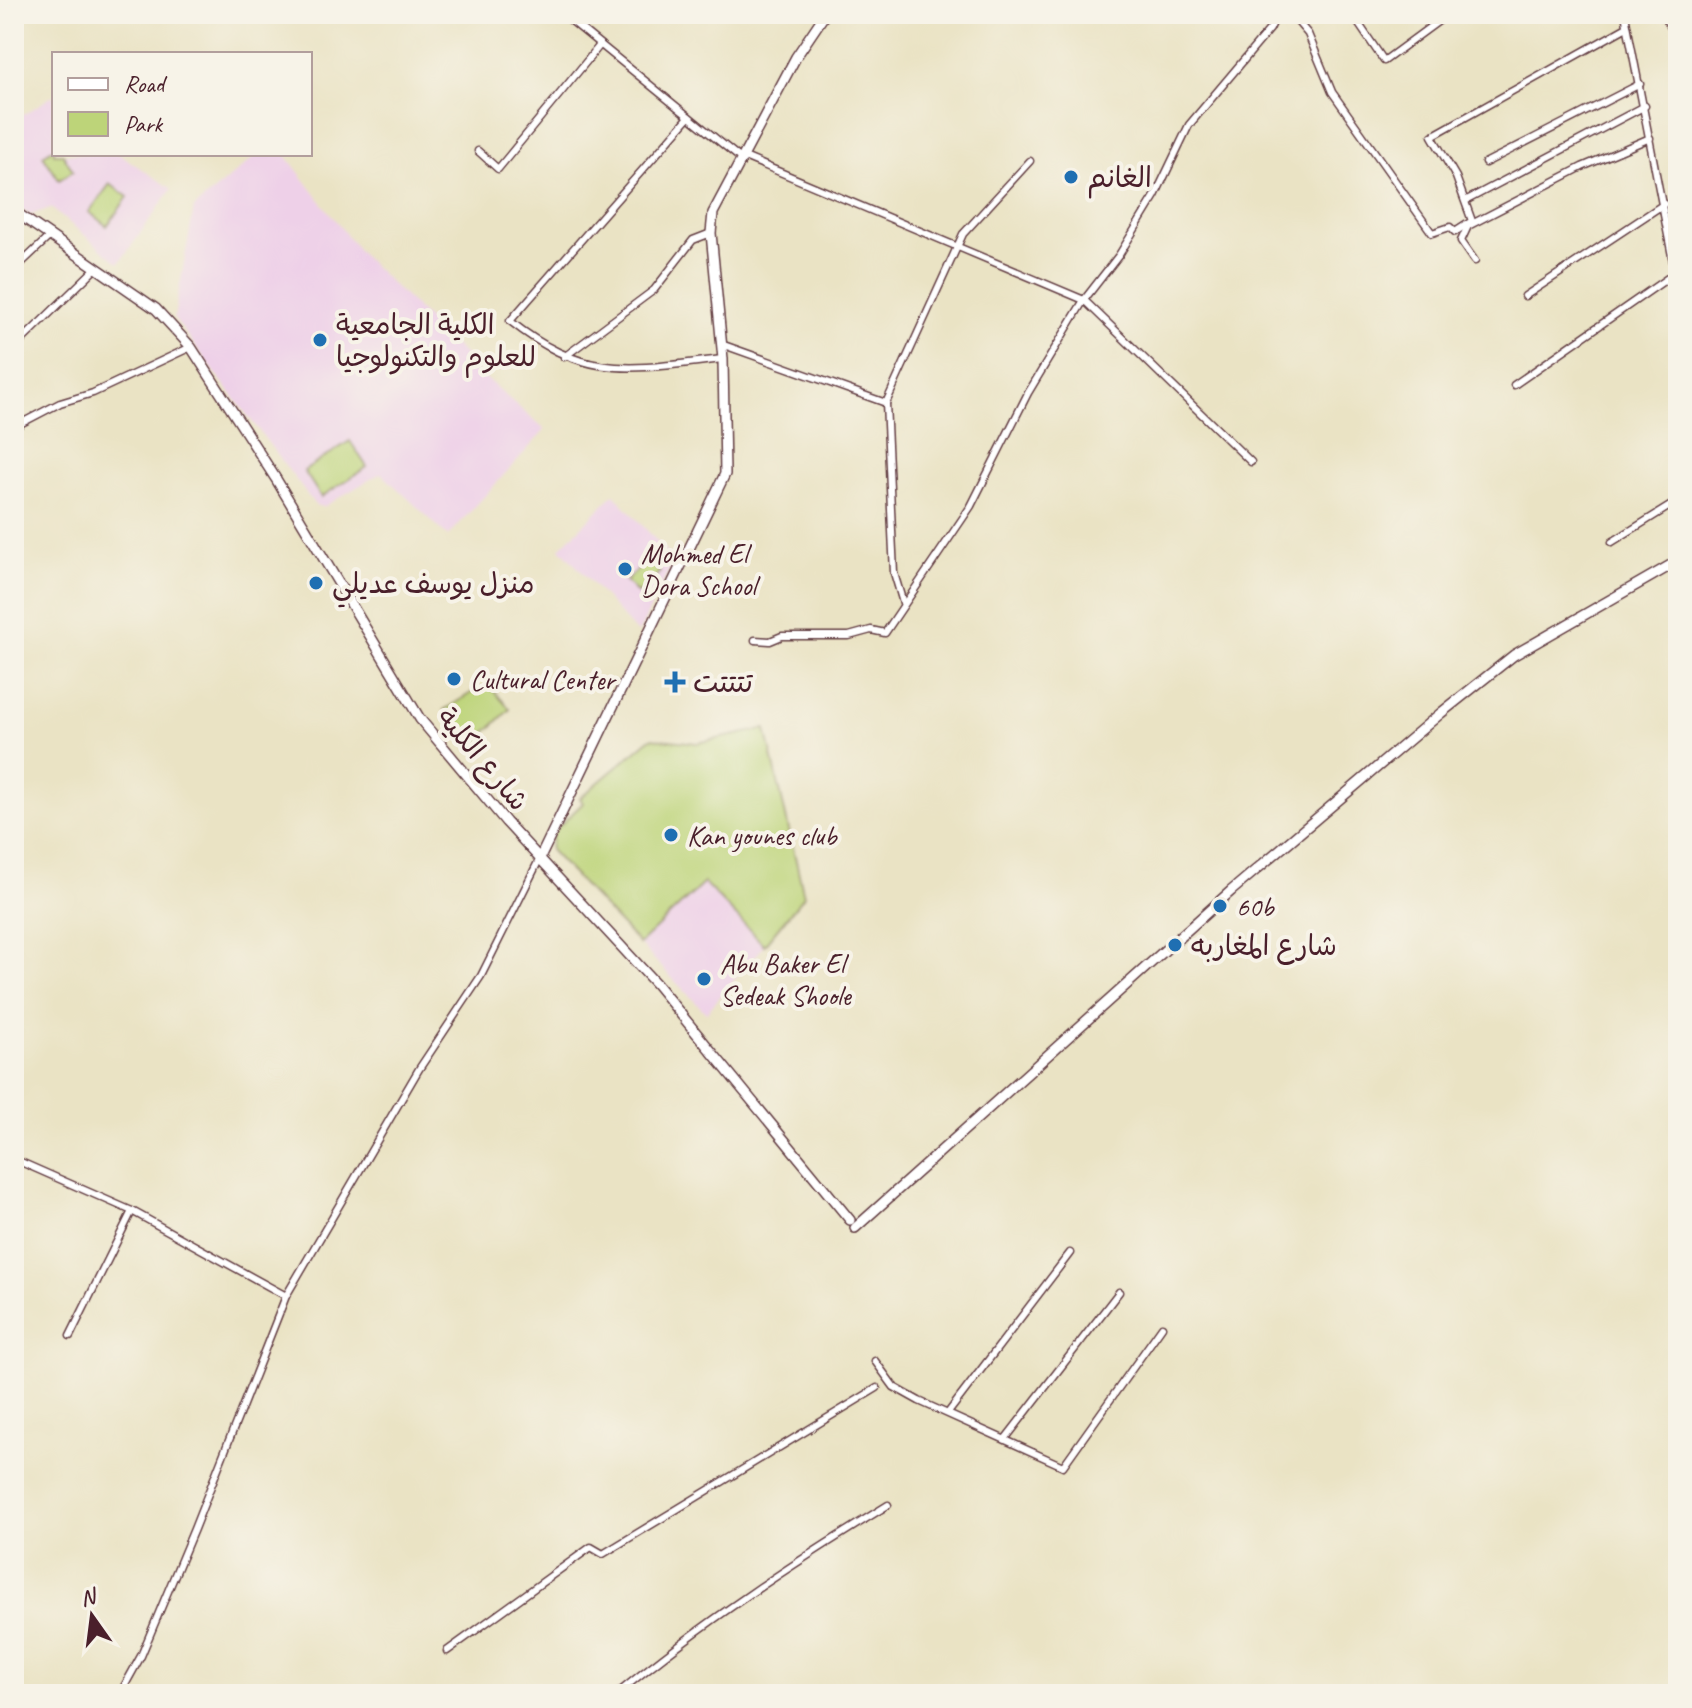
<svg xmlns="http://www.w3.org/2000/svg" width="1692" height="1708" viewBox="0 0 1692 1708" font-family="Caveat,'Playpen Sans Arabic',sans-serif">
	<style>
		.built { fill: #eed0e8 }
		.green { fill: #bdd479; stroke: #847a52; stroke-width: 2 }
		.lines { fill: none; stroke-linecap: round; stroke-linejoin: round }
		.street-casing { stroke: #623c42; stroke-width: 9 }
		.secondary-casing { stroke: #623c42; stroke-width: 12 }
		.highway-casing { stroke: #623c42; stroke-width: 15 }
		.street { stroke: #fff; stroke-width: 6 }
		.secondary { stroke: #fff; stroke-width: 9 }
		.highway { stroke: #fff; stroke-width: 12 }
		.poi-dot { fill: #1f6fb2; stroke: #f7f3e8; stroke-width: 3 }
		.labels { text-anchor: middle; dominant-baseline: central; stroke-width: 8; stroke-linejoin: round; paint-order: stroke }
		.poi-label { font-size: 28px; fill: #4a1f2b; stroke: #f7f3e8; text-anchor: start }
		.street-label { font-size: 28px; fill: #4a1f2b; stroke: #f7f3e8 }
	</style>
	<rect width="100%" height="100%" fill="#f7f3e8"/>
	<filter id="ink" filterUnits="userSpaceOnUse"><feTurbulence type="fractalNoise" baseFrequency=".0125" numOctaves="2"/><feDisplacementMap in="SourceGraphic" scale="16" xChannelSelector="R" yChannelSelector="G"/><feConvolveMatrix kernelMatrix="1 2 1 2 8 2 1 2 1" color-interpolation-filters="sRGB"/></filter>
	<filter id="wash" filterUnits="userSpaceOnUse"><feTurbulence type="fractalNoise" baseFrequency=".006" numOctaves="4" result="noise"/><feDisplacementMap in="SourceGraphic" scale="32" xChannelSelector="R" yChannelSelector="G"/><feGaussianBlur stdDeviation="1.8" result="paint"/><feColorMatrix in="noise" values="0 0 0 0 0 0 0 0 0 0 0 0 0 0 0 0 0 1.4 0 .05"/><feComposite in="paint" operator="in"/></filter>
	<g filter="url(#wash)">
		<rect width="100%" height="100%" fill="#eae3c4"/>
		<!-- built -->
		<g class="built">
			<polygon points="54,95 54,154 119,154 172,189 119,263 51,208 30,215 14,203 14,121"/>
			<polygon points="258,154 285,154 361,254 473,363 475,369 545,430 448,536 381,473 323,507 315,505 174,318 194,208"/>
			<polygon points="614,494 674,560 638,634 560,548"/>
			<polygon points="704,883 764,945 706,1013 639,944"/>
		</g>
		<!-- green -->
		<g class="green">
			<polygon points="54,148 54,154 63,154 73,171 59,180 43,155"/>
			<polygon points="110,184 128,197 107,226 89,212"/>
			<polygon points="350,441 367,467 321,497 304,471"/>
			<polygon points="648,560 660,572 638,594 626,581"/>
			<polygon points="481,687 491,688 510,709 471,747 444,710"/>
			<polygon points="766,729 804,896 764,945 704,883 639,944 550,850 553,832 583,803 580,798 651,738 697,743"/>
		</g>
	</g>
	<g filter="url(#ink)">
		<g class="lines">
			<defs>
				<g id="street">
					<polyline points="563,14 741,159"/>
					<polyline points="1291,14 1308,34 1332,92 1432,233 1450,227 1455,232 1472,221 1456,177 1432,136 1627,27"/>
					<polyline points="1352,14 1384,61 1448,14"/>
					<polyline points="1625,14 1678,287"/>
					<path d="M 689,117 L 510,321 C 587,382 632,369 723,359"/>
					<polyline points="478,151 498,169 600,45"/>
					<polyline points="742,156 1084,300 1251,462"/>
					<polyline points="1485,163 1640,84"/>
					<polyline points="1467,200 1645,106"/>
					<polyline points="1475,261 1461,241 1468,226 1582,167 1650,138"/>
					<polyline points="14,270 51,235"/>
					<polyline points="1525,296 1664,204"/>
					<polyline points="721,344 886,403"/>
					<polyline points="14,348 96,268"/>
					<polyline points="564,357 654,290 693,240 711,233"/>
					<polyline points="1514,385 1675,273"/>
					<polyline points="14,427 60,403 93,393 191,347"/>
					<polyline points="1612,542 1678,501"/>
					<polyline points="903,603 894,573 886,403 963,234 1030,161"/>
					<polyline points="755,640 770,641 782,636 849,636 871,630 885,633 971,506 1028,393 1084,300 1119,255 1155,196 1189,125 1270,29 1277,14"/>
					<polyline points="14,1159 132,1211 286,1296"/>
					<polyline points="70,1336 132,1211"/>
					<polyline points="875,1361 894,1387 919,1401 1063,1466 1162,1327"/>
					<polyline points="948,1413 1070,1253"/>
					<polyline points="1006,1438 1119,1292"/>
					<polyline points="447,1651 591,1547 603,1554 877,1388"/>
					<polyline points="120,1694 141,1656 194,1529 286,1296 419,1069 481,976 540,858"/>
					<path d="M 617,1694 C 702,1623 794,1563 888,1505"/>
				</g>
				<g id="secondary">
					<polyline points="14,211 156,309 191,347 276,479 420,719 506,822 656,984 850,1220"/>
					<polyline points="540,858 725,474 723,359 711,233 713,213 796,57 825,14"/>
					<polyline points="855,1228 1231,891 1441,713 1514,655 1678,561"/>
				</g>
				<polyline id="highway" points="1666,14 1678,33"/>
			</defs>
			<!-- street casing -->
			<use href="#street" class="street-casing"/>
			<!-- secondary casing -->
			<use href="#secondary" class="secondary-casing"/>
			<!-- highway casing -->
			<use href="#highway" class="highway-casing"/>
			<!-- street -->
			<use href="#street" class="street"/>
			<!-- secondary -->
			<use href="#secondary" class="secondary"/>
			<!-- highway -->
			<use href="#highway" class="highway"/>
		</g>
	</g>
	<!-- markers -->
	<g class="poi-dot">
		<circle cx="1071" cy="177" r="8"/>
		<circle cx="320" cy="340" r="8"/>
		<circle cx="625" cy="569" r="8"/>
		<circle cx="316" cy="583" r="8"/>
		<circle cx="454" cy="679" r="8"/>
		<path d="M671 670h8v8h8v8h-8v8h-8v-8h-8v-8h8z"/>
		<circle cx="671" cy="835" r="8"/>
		<circle cx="1220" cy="906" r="8"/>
		<circle cx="1175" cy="945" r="8"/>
		<circle cx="704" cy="979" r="8"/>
	</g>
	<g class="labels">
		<!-- poi labels -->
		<g class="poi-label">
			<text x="1087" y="177">الغانم</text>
			<text x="336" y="324">الكلية الجامعية<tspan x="336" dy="32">للعلوم والتكنولوجيا</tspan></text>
			<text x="641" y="553">Mohmed El<tspan x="641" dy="32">Dora School</tspan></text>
			<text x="332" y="583">منزل يوسف عديلي</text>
			<text x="470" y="679">Cultural Center</text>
			<text x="693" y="682">تتتتت</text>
			<text x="687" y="835">Kan younes club</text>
			<text x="1236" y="906">60b</text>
			<text x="1191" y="945">شارع المغاربه</text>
			<text x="720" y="963">Abu Baker El<tspan x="720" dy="32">Sedeak Shoole</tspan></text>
		</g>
		<!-- street labels -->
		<g class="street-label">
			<text transform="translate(483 759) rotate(50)">شارع الكلية</text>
		</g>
	</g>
	<!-- margin -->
	<rect width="1692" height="1708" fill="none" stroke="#f7f3e8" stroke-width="48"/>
	<!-- legend -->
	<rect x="52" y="52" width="260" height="104" fill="#f7f3e8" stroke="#b29e9c" stroke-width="2"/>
	<rect x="68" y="78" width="40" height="12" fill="#ffffff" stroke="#b29e9c" stroke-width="2"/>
	<text x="124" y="92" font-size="24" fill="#4a1f2b">Road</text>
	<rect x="68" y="112" width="40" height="24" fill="#bdd479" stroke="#b29e9c" stroke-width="2"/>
	<text x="124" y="132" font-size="24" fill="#4a1f2b">Park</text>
	<!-- north arrow -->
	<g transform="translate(92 1616) rotate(346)" stroke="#f7f3e8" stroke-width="6" paint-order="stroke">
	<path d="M0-6L14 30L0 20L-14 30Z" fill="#4a1f2b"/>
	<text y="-12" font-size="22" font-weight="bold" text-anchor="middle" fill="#4a1f2b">N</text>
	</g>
</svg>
